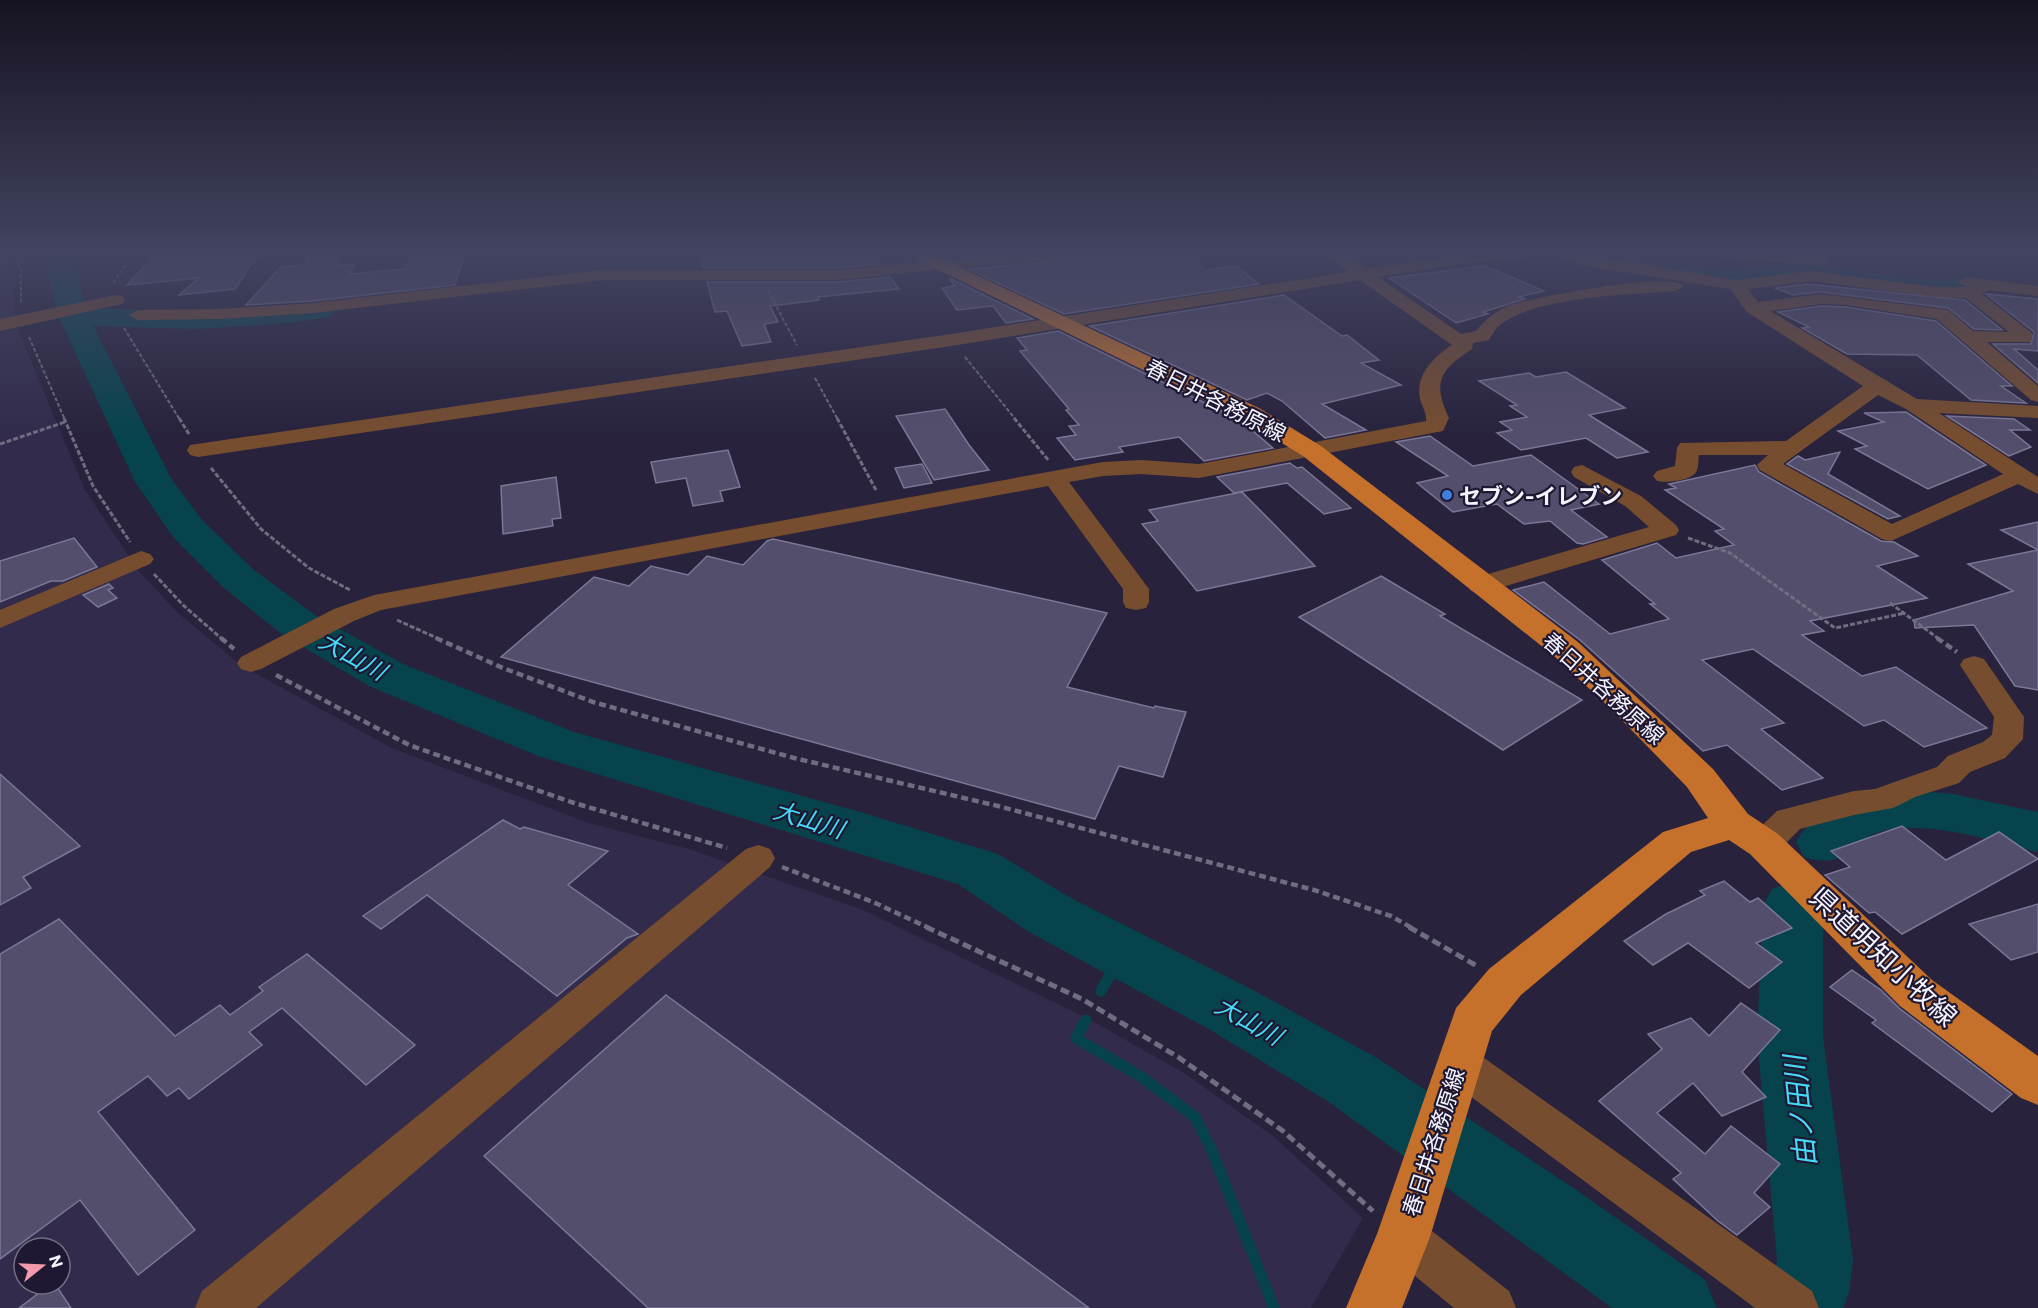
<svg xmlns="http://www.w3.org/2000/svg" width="2038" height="1308" viewBox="0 0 2038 1308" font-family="Commissioner,'Noto Sans JP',sans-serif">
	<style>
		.built { fill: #322b4b; fill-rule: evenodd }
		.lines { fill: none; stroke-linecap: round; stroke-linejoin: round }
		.stream { stroke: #07434d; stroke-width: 11 }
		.river { fill: #07434d; fill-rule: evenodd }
		.building { fill: #534e6b; stroke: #7c7797; stroke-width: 1.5 }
		.path-far3 { stroke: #706c81; stroke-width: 2; stroke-dasharray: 4 2; stroke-linecap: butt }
		.path-far2 { stroke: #706c81; stroke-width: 3; stroke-dasharray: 5 2; stroke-linecap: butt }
		.path-far1 { stroke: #706c81; stroke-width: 4.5; stroke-dasharray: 7 4; stroke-linecap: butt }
		.path { stroke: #706c81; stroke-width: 5; stroke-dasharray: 9 4.5; stroke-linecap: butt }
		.minor { fill: #774d2f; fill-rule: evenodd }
		.major { fill: #c5712b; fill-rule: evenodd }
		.shop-dot { fill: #3f7fe0; stroke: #1e1832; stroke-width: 2 }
		.labels { text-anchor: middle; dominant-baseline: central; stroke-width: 4.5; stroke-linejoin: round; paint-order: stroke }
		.street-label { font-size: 22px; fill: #f4f3fe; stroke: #1e1832 }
		.poi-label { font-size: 22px; font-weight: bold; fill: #f4f3fe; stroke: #1e1832; text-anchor: start }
		.water-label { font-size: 24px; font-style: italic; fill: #45daf7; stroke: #1e1832 }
		.near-street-label { font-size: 27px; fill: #f4f3fe; stroke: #1e1832 }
		.near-water-label { font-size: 28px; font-style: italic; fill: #45daf7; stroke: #1e1832 }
	</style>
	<rect width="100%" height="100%" fill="#28223c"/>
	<!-- built -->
	<path class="built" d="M 0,252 L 7,252 L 14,274 L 15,323 L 84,488 L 137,569 L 178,613 L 242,666 L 392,748 L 589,823 L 689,849 L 863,910 L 1087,1018 L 1184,1073 L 1273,1136 L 1363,1218 L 1311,1308 L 0,1308 ZM 24,1248 L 60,1248 L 60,1284 L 24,1284 Z"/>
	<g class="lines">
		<!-- stream -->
		<g class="stream">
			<polyline points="1101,991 1122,953"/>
			<polyline points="1086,1020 1076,1038 1143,1078 1195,1117 1212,1151 1274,1308"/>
		</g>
		<!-- river -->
		<g class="river">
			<path d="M 47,252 L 73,252 L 85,307 C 164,314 242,310 320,302 L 330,305 L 335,311 L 330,317 L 289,323 L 196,329 L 93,326 L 172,480 L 202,520 L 254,570 L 315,615 L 403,664 L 574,732 L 860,812 L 998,854 L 1071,898 L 1253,990 L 1377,1058 L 1575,1189 L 1705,1280 L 1717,1308 L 1612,1308 L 1329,1102 L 1207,1028 L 1029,932 L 958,884 L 538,756 L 369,686 L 283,635 L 224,588 L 174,538 L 135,482 L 58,315 L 51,289 Z"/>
			<polygon points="1033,252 1154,252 1150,258 1141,260 1039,267 1030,265 1026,259"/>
			<polygon points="1663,262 1718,271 1801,263 1920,280 1949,280 1959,277 1969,279 1973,285 1967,294 1920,296 1801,279 1718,287 1653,276 1649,270 1653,264"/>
			<path d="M 1908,790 L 1953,794 L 2038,812 L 2038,852 C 1990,841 1937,822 1887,830 C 1850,836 1853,872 1804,857 L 1796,842 C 1817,804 1867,792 1908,790 Z"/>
			<polygon points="1793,882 1814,889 1823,905 1823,1037 1853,1260 1849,1293 1843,1308 1753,1308 1765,1280 1774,1272 1777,1260 1757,1037 1763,905 1772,889"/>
		</g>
	</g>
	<!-- building -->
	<g class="building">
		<polygon points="208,252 255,252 252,257 257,256 235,289 179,295 199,278 127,285 154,256"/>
		<polygon points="315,252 342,252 337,265 355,264 350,274 405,269 413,252 465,252 455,285 313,301 246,305 281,267 305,265 308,257 313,257"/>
		<polygon points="699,252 724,252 725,256 767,252 872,252 880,264 837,268 703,268"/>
		<polygon points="1172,252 1189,252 1204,270 1236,266 1259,284 1064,314 968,269"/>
		<polygon points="1485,266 1544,291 1519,297 1525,299 1483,312 1488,314 1456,323 1389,278"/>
		<polygon points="890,277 899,289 818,297 819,300 770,306 778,322 764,324 771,342 742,346 727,311 715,312 707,282 837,282"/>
		<polygon points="949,278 1033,319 1006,323 993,306 957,310 942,288 955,286"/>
		<polygon points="1807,284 1965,300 2002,330 1974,329 1948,308 1821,292 1793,295 1775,288"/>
		<polygon points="1986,294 2038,299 2038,351 2014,349 2038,370 2038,383 1993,344 2031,344 2034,332"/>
		<polygon points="1284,295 1342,336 1347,335 1379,360 1361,363 1401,385 1322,404 1366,430 1325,438 1282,401 1267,393 1247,400 1090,326"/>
		<polygon points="1821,306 1846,307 1936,321 2012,386 2001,386 2026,403 1971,400 1917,355 1847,354 1802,328 1809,327 1778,312"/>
		<polygon points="1058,331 1240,420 1273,448 1204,461 1179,437 1119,447 1123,452 1075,460 1057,438 1076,435 1069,426 1079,425 1066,410 1069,409 1020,351 1027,350 1017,338"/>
		<polygon points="1566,372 1625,408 1589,415 1648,452 1617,458 1586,438 1521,450 1497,433 1512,430 1500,422 1527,417 1510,406 1517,405 1479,381 1529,373 1536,377"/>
		<polygon points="945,409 969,445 989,470 934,480 896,416"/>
		<polygon points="1906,412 1986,465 1928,489 1855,449 1867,446 1838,431 1884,422 1864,413"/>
		<polygon points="1947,416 2014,419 2030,430 2010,430 2031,447 2009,456"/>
		<polygon points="1430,436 1473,466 1531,455 1599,504 1571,510 1607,537 1583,544 1577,543 1550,521 1524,524 1497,504 1453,512 1417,483 1448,476 1396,442"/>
		<polygon points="728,450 740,487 720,491 723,501 693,506 686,478 656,483 651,462"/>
		<polygon points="1840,452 1828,474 1900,516 1888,519 1787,464 1798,456 1805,460"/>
		<polygon points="1290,463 1297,468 1302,467 1351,508 1324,514 1287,483 1234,493 1217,477"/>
		<polygon points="922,464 932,483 904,488 895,468"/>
		<polygon points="1755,465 1759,472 1881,541 1894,542 1918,556 1877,566 1927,598 1810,621 1824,631 1802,635 1862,676 1896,667 1987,728 1924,747 1884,720 1864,726 1753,649 1702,660 1784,723 1761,729 1823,778 1782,790 1727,745 1703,751 1580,640 1513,590 1544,582 1610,634 1669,619 1650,604 1655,604 1602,560 1657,543 1676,558 1734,545 1715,531 1724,529 1665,490 1676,488 1669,484"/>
		<polygon points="556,477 561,518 552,519 553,526 503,534 501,486"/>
		<polygon points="1242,492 1315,566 1197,591 1142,524 1158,521 1149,510"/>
		<polygon points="2038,522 2038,690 2015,686 1974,625 1915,628 1914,620 2013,591 1968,564 2038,550 2001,530"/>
		<polygon points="74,538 97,567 63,581 51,581 0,602 0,561"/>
		<polygon points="773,539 1107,613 1067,687 1154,708 1155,706 1186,712 1163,777 1119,766 1095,819 501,657 594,577 629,586 651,566 688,575 707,556 743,565 767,541"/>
		<polygon points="1381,576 1445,614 1440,616 1582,700 1503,750 1299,617"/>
		<polygon points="109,584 113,588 108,590 117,598 98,607 83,595"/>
		<polygon points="0,774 80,846 23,877 31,888 0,905"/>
		<polygon points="503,820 520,829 524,827 608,851 568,885 638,934 627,938 557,996 427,895 381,929 363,916"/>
		<polygon points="1902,826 1946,860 1999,832 2038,859 1902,934 1875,912 1869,913 1825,875 1850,867 1831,851"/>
		<polygon points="1724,881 1750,902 1758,898 1792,928 1756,943 1782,962 1749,988 1688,943 1653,965 1624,941 1666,914 1705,895 1700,891"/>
		<polygon points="2038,904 2038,952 2011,960 1969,924"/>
		<polygon points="59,919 175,1036 220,1005 230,1015 263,991 259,987 307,954 415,1045 366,1085 282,1008 249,1032 262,1045 189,1099 179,1088 167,1096 148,1076 98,1112 195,1230 138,1275 80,1200 0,1259 0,954"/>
		<polygon points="1852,970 1881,990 1899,1008 2012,1094 1992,1112 1872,1023 1876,1020 1830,987"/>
		<polygon points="666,995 1089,1308 648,1308 484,1156"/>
		<polygon points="1741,1003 1780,1030 1742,1072 1766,1097 1722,1116 1693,1083 1657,1113 1705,1154 1731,1126 1780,1164 1754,1193 1770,1207 1737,1235 1718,1221 1673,1179 1681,1173 1599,1101 1662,1049 1648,1034 1691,1018 1709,1036"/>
		<polygon points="51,1284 55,1284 71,1308 19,1308"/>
	</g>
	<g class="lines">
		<!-- path-far3 -->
		<g class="path-far3">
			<polyline points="13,252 21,271 21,304"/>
			<polyline points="113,283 126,265"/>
			<polyline points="768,291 797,345"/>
			<polyline points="124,328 180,420"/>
			<polyline points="29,337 65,420"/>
			<polyline points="965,357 1016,420"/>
			<polyline points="815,378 838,420"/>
		</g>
		<!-- path-far2 -->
		<g class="path-far2">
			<polyline points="64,418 93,486 130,542"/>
			<polyline points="179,418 189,434"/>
			<polyline points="837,418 876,490"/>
			<polyline points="1014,418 1049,461"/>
			<polyline points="0,444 65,422"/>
			<polyline points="211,468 261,529 309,568 350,590"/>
			<polyline points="1688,538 1730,553 1835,628 1905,613"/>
			<polyline points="154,574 183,605 222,639"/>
			<polyline points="1890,603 1939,639"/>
			<polyline points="397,620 439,639"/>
		</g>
		<!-- path-far1 -->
		<g class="path-far1">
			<polyline points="221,638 234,649"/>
			<polyline points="436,638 503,668 593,702 794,758 998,806 1314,890 1391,916 1412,928"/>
			<polyline points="1937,638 1957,652"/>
			<polyline points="276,675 409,745 571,802 727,848"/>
			<polyline points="782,867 873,902 929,928"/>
		</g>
		<!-- path -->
		<g class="path">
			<polyline points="926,927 1082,999 1178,1057 1283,1131 1373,1211"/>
			<polyline points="1409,927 1477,966"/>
		</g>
		<!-- minor -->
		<g class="minor">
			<polygon points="148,252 136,258 128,253 128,252"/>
			<polygon points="1025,252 1108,252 1100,257 973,266 837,280 603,280 313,313 219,319 138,320 129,315 138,310 219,309 313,303 603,270 837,270"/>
			<path d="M 1323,252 L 1342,252 L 1366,269 L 1479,252 L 1540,252 L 1532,257 L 1452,265 L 1378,277 L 1461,334 L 1476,331 C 1485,320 1494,312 1508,306 C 1530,298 1672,270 1684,286 L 1675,291 C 1629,295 1536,296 1500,325 C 1495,329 1492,335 1489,340 L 1473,343 L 1472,349 C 1440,370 1432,382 1449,418 L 1443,431 L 1199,478 L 1141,474 L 1103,476 L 1069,482 L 1149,589 L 1149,602 L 1146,608 L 1136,610 L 1126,608 L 1123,602 L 1123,589 L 1048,486 L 381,610 L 354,621 L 261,669 L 251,672 L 241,669 L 237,663 L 241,657 L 334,609 L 374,595 L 1103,462 L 1141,460 L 1199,464 L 1426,421 C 1427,414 1422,406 1420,399 C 1415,374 1434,357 1452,345 L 1360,280 L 951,346 L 198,457 L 190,455 L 187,450 L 190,445 L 951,334 L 1348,272 Z"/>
			<path d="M 1548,252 L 1573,252 L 1736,280 L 1811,271 L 1936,287 L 1968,287 L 1957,282 L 1966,277 L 2038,286 L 2038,296 L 1989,290 L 1982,294 L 2033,334 L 2031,342 L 1987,342 L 2038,386 L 2038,402 L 2031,400 L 1937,319 L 1846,305 L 1821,304 L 1770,311 L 1917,399 L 2038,406 L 2038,418 L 1939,413 L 2038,477 L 2038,494 L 2018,484 L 1891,541 L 1882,539 L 1760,470 L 1757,465 L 1768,455 L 1699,455 C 1698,459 1699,465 1697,470 C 1694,481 1666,483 1657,481 L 1653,476 L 1657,471 L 1675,466 L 1677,448 L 1680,443 L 1786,441 L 1863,386 L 1747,312 L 1730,289 L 1580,265 ZM 1811,281 L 1936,297 L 1966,298 L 2009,332 L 1973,331 L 1948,310 L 1942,309 L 1821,294 L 1758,302 L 1748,289 ZM 1878,395 L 1906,409 L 2003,474 L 1892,524 L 1783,464 Z"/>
			<path d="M 1712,252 C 1732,252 1821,249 1830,261 L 1822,266 L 1720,257 Z"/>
			<polygon points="116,295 122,296 125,300 122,304 0,331 0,319"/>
			<polygon points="1582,465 1641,496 1676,525 1679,530 1676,535 1489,591 1480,593 1471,591 1467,585 1471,579 1649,527 1625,506 1574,477 1571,472 1574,467"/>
			<polygon points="141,551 150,554 154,559 150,564 0,628 0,610"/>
			<polygon points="1974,656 1984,659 2024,717 2023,739 2005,758 1970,772 1959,783 1915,797 1893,808 1854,815 1800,829 1776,853 1764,857 1752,853 1747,844 1752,835 1777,811 1854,791 1875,789 1937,767 1948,756 1983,742 1992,735 1994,717 1960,665 1964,659"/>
			<polygon points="758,845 770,849 775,858 770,867 256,1308 195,1308 202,1291 746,849"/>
			<polygon points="1458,1045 1473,1050 1812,1291 1819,1308 1755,1308 1443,1076 1437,1063 1443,1050"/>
			<polygon points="1403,1214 1419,1221 1509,1291 1516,1308 1454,1308 1387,1253 1380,1237 1387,1221"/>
		</g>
		<!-- major -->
		<polygon class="major" points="902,252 927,252 1259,408 1321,446 1578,642 1713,769 1748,814 1778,834 1932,980 2038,1056 2038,1105 2021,1098 1900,1006 1750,854 1729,840 1691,852 1521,995 1492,1031 1430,1237 1402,1308 1346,1308 1377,1234 1456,1008 1489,969 1663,832 1708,818 1687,787 1609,707 1554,656 1303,456 1241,418"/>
	</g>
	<!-- sky -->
	<linearGradient id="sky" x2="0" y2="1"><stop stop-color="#161321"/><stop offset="0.58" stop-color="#424461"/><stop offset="1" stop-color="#424461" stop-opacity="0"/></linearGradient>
	<rect width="2038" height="436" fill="url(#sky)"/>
	<!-- markers -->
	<circle class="shop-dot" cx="1447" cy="495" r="6"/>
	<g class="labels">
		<!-- street labels -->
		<g class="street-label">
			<text transform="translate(1216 400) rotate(27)">春日井各務原線</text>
			<text transform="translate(1604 688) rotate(42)">春日井各務原線</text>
			<text transform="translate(1433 1142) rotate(-72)">春日井各務原線</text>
		</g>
		<!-- poi labels -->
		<g class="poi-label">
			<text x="1459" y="495">セブン-イレブン</text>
		</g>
		<!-- water labels -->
		<g class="water-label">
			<text transform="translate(353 655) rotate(29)">大山川</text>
			<text transform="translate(809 819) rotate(17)">大山川</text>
			<text transform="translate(1249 1020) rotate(29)">大山川</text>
		</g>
		<!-- near-street labels -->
		<g class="near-street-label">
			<text transform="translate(1884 956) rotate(43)">県道明知小牧線</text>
		</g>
		<!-- near-water labels -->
		<g class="near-water-label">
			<text transform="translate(1799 1111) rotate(-96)">由ノ田川</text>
		</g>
	</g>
	<!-- north arrow -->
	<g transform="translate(42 1266) rotate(72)"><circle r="28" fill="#1e1832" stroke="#747084" stroke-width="1.5"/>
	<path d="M0-4.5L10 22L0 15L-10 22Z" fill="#f29aac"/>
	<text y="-9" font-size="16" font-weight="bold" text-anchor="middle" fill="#f4f3fe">N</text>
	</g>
</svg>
